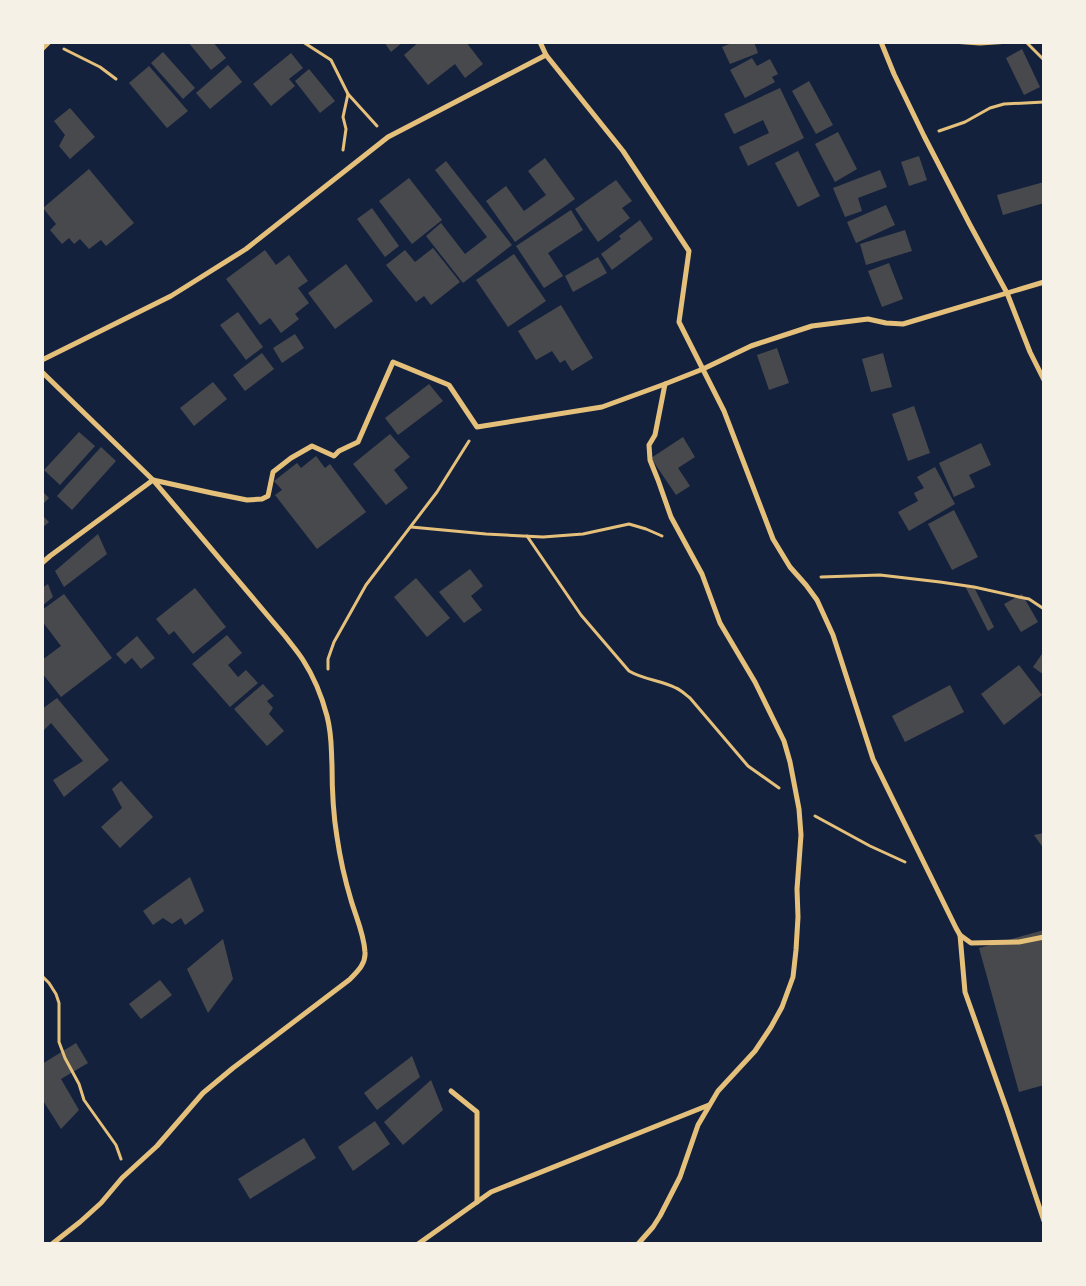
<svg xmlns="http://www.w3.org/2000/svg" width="1086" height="1286" viewBox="0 0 1086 1286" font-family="Figtree,sans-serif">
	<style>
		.building { fill: #48494c }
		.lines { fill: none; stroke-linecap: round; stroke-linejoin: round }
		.path { stroke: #e5c07b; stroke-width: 3 }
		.minor { stroke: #e5c07b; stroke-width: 5 }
	</style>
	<rect width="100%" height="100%" fill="#14213d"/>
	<!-- building -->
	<g class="building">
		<polygon points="188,42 213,42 226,58 211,70"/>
		<polygon points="384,42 403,42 391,52"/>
		<polygon points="419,42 466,42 483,64 465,78 455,64 428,85 404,55"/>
		<polygon points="734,42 754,42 758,53 730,64 722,47"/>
		<polygon points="1022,49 1040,87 1024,95 1006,58"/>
		<polygon points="163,52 195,88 183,99 151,63"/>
		<polygon points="291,53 303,68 289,79 295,86 271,106 253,84"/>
		<polygon points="752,58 757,66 770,59 778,74 772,77 775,82 745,98 730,70"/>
		<polygon points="228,65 242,82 210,109 196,93"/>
		<polygon points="149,66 188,111 167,128 129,83"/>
		<polygon points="309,69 335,101 320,113 295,81"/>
		<polygon points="809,81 833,125 816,134 792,91"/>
		<polygon points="780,88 804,138 748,166 739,147 769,133 763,120 734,134 724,114"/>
		<polygon points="70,108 95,137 70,159 59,146 65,135 54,121"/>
		<polygon points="838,132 857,169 835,182 815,144"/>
		<polygon points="798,151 820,196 798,207 775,163"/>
		<polygon points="919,156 927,180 909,186 901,162"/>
		<polygon points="545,158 575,199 515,242 486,201 506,186 524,211 546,195 528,171"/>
		<polygon points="446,161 512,245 463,283 426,236 441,223 465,254 487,237 435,170"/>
		<polygon points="89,169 134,223 106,246 101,240 89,249 80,239 74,244 69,238 62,244 50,230 56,224 43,208"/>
		<polygon points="880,170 887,187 858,198 862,211 845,217 833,188"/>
		<polygon points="409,178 442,220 412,244 379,201"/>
		<polygon points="616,180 632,201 622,208 630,218 598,242 575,209"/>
		<polygon points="1044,182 1044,203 1003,215 997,195"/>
		<polygon points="886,205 895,225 856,243 847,222"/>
		<polygon points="372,208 399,246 385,257 357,219"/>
		<polygon points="571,210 583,230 548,253 563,276 544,288 516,246"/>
		<polygon points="640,220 653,239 612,270 601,254 621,239 619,236"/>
		<polygon points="905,230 912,251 866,265 860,244"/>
		<polygon points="433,248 460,282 431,305 424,296 416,302 386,265 405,250 415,262"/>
		<polygon points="265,250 276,265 289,255 308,281 298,288 309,303 295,314 299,319 281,333 270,318 260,325 226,279"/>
		<polygon points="514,254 546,301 508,327 476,280"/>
		<polygon points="598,257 607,273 573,292 565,276"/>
		<polygon points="889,263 903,299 882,307 868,271"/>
		<polygon points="346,264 373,301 335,329 308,293"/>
		<polygon points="561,305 593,358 572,371 565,360 560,363 552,351 536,360 518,331"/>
		<polygon points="238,312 263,347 246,360 220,325"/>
		<polygon points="295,334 304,348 282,363 273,348"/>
		<polygon points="777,348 789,383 769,390 757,355"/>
		<polygon points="262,353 274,369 245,391 233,375"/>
		<polygon points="883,353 892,387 871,392 862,359"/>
		<polygon points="213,382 227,399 194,426 180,408"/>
		<polygon points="429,384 443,401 398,435 385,418"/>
		<polygon points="914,406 930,453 908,461 892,414"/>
		<polygon points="79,432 95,446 60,485 44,470"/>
		<polygon points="390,434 410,457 394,470 408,488 386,505 353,464"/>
		<polygon points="683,437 695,457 678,468 690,486 676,495 651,458"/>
		<polygon points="981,443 991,465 969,475 975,487 954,497 939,463"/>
		<polygon points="101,447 116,461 72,510 57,496"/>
		<polygon points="316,456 325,468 330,464 366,512 317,549 275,495 282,490 274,481 297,463 301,468"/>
		<polygon points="935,467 955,504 909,531 898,512 918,501 914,493 924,488 917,477"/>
		<polygon points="42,491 49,498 42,505"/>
		<polygon points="954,510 978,557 952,570 928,524"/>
		<polygon points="42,515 49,522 42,528"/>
		<polygon points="98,534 107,554 64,587 55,571"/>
		<polygon points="470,569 483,586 471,596 482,610 464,623 439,592"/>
		<polygon points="416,578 450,618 427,637 394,597"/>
		<polygon points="48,584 53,597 42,606 42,588"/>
		<polygon points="965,586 974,587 994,627 988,631"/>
		<polygon points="195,588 226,627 193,654 174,631 169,635 156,619"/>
		<polygon points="64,594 112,658 61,697 42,673 42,660 61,646 42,621 42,610"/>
		<polygon points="1022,594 1038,622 1021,632 1004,604"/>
		<polygon points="227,635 242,653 228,665 238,677 246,670 258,683 230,707 192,664"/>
		<polygon points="137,636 155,658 141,669 132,658 125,664 116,654"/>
		<polygon points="1044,651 1044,675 1033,667"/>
		<polygon points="1019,665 1042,695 1004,725 981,694"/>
		<polygon points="263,684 274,696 267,701 273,708 269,714 284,731 267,746 234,709"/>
		<polygon points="950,685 964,712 905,742 892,716"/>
		<polygon points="57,698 109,760 64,797 53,780 83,761 51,723 42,732 42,709"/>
		<polygon points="121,781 153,817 120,848 101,827 122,808 112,789"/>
		<polygon points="1044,833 1044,849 1034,835"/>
		<polygon points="190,877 204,911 185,925 181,918 172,924 163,918 153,925 143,911"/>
		<polygon points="1044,930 1044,1085 1019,1092 979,948"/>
		<polygon points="223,939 233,979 208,1013 187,969"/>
		<polygon points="160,980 172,995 141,1019 129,1004"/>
		<polygon points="76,1043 88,1063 61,1079 79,1110 61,1129 42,1099 42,1064"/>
		<polygon points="412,1056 420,1077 377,1110 364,1093"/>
		<polygon points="431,1080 443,1110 403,1145 384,1122"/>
		<polygon points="375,1121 390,1144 353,1171 338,1147"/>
		<polygon points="304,1138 316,1158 250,1199 238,1179"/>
	</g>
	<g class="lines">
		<!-- path -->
		<g class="path">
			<polyline points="303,42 331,60 348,94 377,126"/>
			<polyline points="952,42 980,44 1010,42"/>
			<polyline points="1026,42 1044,60"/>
			<polyline points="64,49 100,67 116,79"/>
			<polyline points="939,131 965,122 990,108 1004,104 1044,102"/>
			<polyline points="343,150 346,129 343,117 348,94"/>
			<polyline points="411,527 486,534 543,537 583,534 629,524 646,529 662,536"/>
			<path d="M 527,536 L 581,615 L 629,671 C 644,680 661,680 676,688 C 681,690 685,694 690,698 L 748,766 L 779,788"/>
			<polyline points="821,577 880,575 940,582 974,587 1019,597 1029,599 1044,609"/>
			<polyline points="328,669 328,659 334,642 366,585 437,492 469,441"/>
			<polyline points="815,816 870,846 905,862"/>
			<polyline points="42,976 49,983 56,994 59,1003 59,1042 65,1058 79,1084 84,1100 116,1145 121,1159"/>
		</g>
		<!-- minor -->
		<g class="minor">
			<polyline points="540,42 546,55 623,151 689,251 679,322 724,411 773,539 790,567 806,585 817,600 833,635 873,759 956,928 960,935 971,943 1019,942 1044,937"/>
			<polyline points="881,42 894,74 924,136 969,223 1007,293 1030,352 1044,380"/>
			<polyline points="42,49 49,42"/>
			<polyline points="42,360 171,296 246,249 388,137 546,55"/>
			<path d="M 42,372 L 153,480 L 285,636 C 291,644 298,652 303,660 C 314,677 322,697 327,716 C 332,735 331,747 332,765 C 332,789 333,813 337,837 C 340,858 345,880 351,900 C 356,917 364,934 365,952 C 366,964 357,972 349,980 L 233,1068 L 203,1093 L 157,1146 L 122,1178 L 101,1203 L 80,1222 L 52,1244"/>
			<polyline points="42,563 50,556 153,480 212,493 247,500 262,499 268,496 273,472 291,458 312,446 334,456 339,451 358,442 393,362 449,385 477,427 602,407 665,384 703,369 751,346 812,326 868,319 886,323 903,324 1044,282"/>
			<polyline points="960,935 965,992 1007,1110 1044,1221"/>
			<polyline points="451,1091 477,1112 477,1202"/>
			<polyline points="418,1244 491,1192 709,1105"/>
			<polyline points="638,1244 653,1227 660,1216 680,1177 698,1125 718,1091 755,1051 771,1027 782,1007 793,977 796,950 798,917 797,889 801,835 799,809 790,762 784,741 755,682 720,623 702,574 671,517 658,480 650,460 649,445 655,435 665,384"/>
		</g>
	</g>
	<!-- border -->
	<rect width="1086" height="1286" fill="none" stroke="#f6f1e7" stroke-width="88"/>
</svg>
